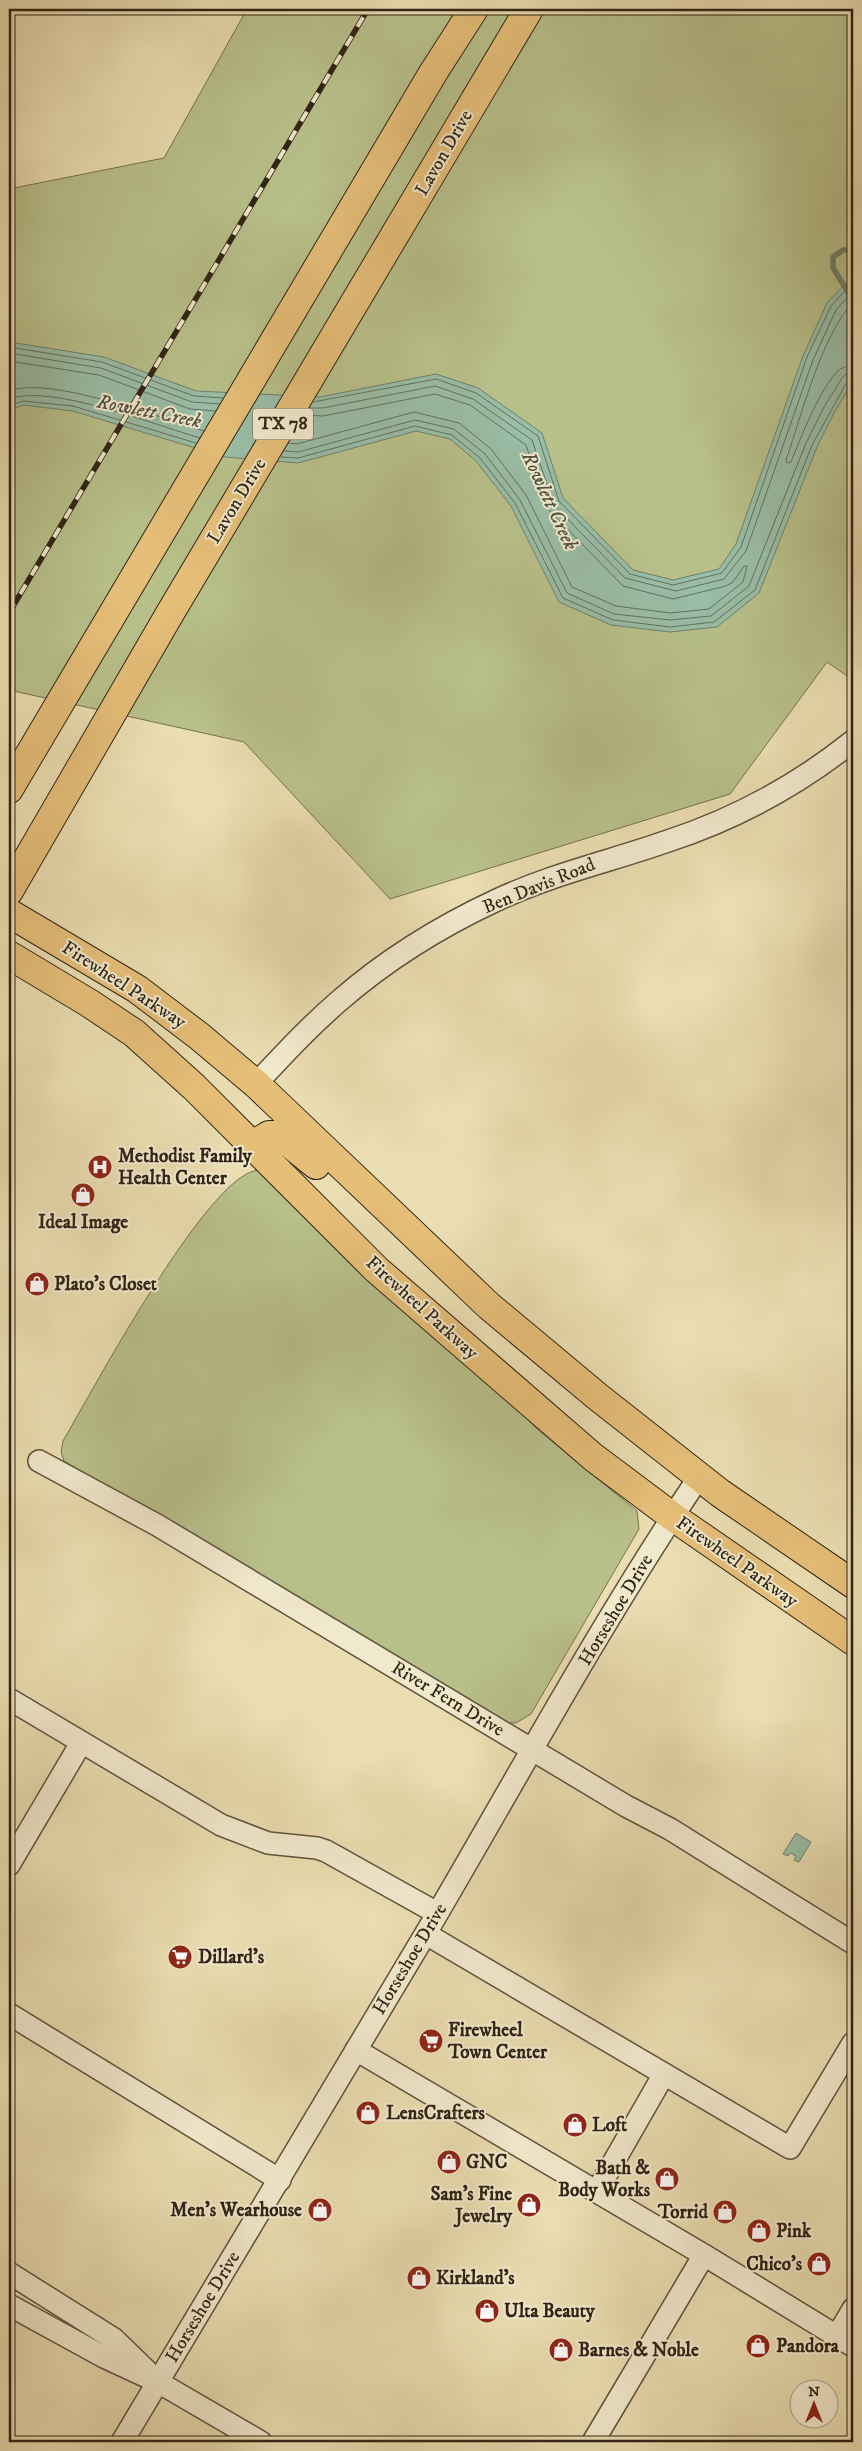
<svg xmlns="http://www.w3.org/2000/svg" width="862" height="2451" viewBox="0 0 862 2451" font-family="'IM FELL DW Pica',serif">
	<style>
		.green { fill: #b8c08a; stroke: #747250 }
		.water { fill: #99bda6; stroke: #6f806c }
		.lines { fill: none; stroke-linecap: round; stroke-linejoin: round }
		.shore { stroke: #64705e; stroke-width: 1 }
		.stream { stroke: #6f806c; stroke-width: 5.5 }
		.minor-casing { stroke: #5e523d; stroke-width: 24 }
		.major-casing { stroke: #302416; stroke-width: 30 }
		.minor { stroke: #f1e9cc; stroke-width: 21 }
		.major { stroke: #e5be78; stroke-width: 28 }
		.rail-casing { stroke: #302416; stroke-width: 5.5 }
		.rail { stroke: #f1e9cc; stroke-width: 4; stroke-dasharray: 11; stroke-linecap: butt }
		.labels { text-anchor: middle; dominant-baseline: central; stroke-width: 4; stroke-linejoin: round; paint-order: stroke }
		.shield { fill: #f1e9cc; stroke: #6a5f4d; stroke-width: 1 }
		.shield-label { font-size: 18px; font-weight: bold; fill: #302416 }
		.street-label { font-size: 19px; fill: #302416; stroke: #f1e9cc }
		.poi-label { font-size: 19px; font-weight: bold; fill: #302416; stroke: #f1e9cc; text-anchor: start }
		.water-label { font-size: 20px; font-style: italic; fill: #505241; stroke: #f1e9cc }
	</style>
	<rect width="100%" height="100%" fill="#eaddb1"/>
	<filter id="stains"><feTurbulence type="fractalNoise" baseFrequency=".004" numOctaves="4"/><feColorMatrix values="0 0 0 0 .2 0 0 0 0 .09 0 0 0 0 .02 0 0 0 .5 -.17"/></filter>
	<radialGradient id="worn" r=".72"><stop offset=".6" stop-color="#630" stop-opacity="0"/><stop offset="1" stop-color="#630" stop-opacity=".3"/></radialGradient>
	<!-- green -->
	<g class="green">
		<polygon points="247,9 853,9 853,680 827,662 730,794 390,899 244,742 9,690 9,189 164,158"/>
		<path d="M 258,1170 L 510,1401 L 537,1429 L 637,1511 L 639,1529 L 531,1714 L 516,1723 L 504,1723 L 64,1461 L 61,1452 L 63,1441 C 92,1392 207,1175 258,1170 Z"/>
	</g>
	<!-- water -->
	<g class="water">
		<polygon points="853,275 853,381 834,413 817,447 759,593 717,627 670,632 611,625 559,602 511,506 476,461 450,439 416,431 298,463 225,457 73,411 23,405 9,411 9,342 104,357 196,391 320,397 436,374 478,388 542,433 563,498 633,570 673,580 719,569 736,544 803,356 827,303"/>
		<polygon points="796,1833 811,1842 799,1862 794,1860 796,1856 790,1853 788,1856 783,1854"/>
	</g>
	<g class="lines">
		<!-- shore -->
		<g class="shore">
			<path d="M 853,302 C 821,337 802,414 786,460 L 787,463 L 791,462 C 800,439 821,386 839,370 C 843,367 848,366 853,365"/>
			<polyline points="9,347 102,362 194,396 223,398"/>
			<polyline points="9,353 101,368 192,402 220,404"/>
			<polyline points="9,361 99,375 190,409 215,411"/>
			<path d="M 9,391 C 49,375 160,418 204,431"/>
			<path d="M 9,399 C 49,383 155,425 200,438"/>
			<polyline points="313,402 436,379 476,393 538,436 559,501 630,574 673,585 722,573 741,547 807,357 831,306 853,282"/>
			<polyline points="9,406 23,401 73,406 196,443"/>
			<polyline points="309,408 323,408 435,386 473,399 532,440 554,505 625,578 676,591 724,579 746,551 813,360 836,310 853,291"/>
			<polyline points="288,443 297,444 414,412 459,423 491,449 526,495 572,587 616,606 670,613 709,609 743,582 747,566 744,566 733,582 726,586 673,599 623,586 548,509 526,445 470,405 435,394 323,416 305,415"/>
			<polyline points="284,451 298,452 415,420 454,429 485,454 520,500 567,593 614,614 670,620 711,616 749,586 806,443 824,407 842,378 846,374 853,373"/>
			<polyline points="281,457 298,458 415,426 452,435 480,458 515,503 563,598 613,620 670,627 714,622 755,590 812,445 847,382 853,379"/>
		</g>
		<!-- stream -->
		<polyline class="stream" points="853,250 843,250 833,257 833,268 853,300"/>
		<defs>
			<g id="minor">
				<path d="M 256,1084 C 283,1055 309,1027 339,1001 C 386,960 441,926 497,900 C 552,874 611,861 668,841 C 735,819 799,784 853,741"/>
				<polyline points="39,1461 157,1525 626,1806 670,1829 853,1943"/>
				<polyline points="9,1699 221,1825 268,1843 317,1848 326,1851 437,1913"/>
				<polyline points="9,1865 81,1743"/>
				<polyline points="426,1934 790,2148 853,2043"/>
				<polyline points="9,2014 280,2180"/>
				<polyline points="356,2050 704,2255 853,2346"/>
				<polyline points="597,2191 664,2074"/>
				<polyline points="9,2273 114,2339 147,2371"/>
				<polyline points="9,2305 104,2357 158,2382 261,2442"/>
				<polyline points="837,2336 853,2309"/>
				<path d="M 122,2442 C 222,2272 326,2103 426,1933 C 516,1780 600,1624 699,1477"/>
				<polyline points="593,2442 704,2255"/>
			</g>
			<g id="major">
				<polyline points="9,789 433,73 474,9"/>
				<polyline points="9,891 169,615 529,9"/>
				<polyline points="9,913 137,989 199,1036 256,1084 489,1306 598,1397 720,1493 853,1584"/>
				<polyline points="9,955 89,1003 134,1033 194,1087 377,1270 593,1457 673,1517 853,1641"/>
				<polyline points="253,1145 269,1135 279,1135 316,1165"/>
			</g>
		</defs>
		<!-- minor casing -->
		<use href="#minor" class="minor-casing"/>
		<!-- major casing -->
		<use href="#major" class="major-casing"/>
		<!-- minor -->
		<use href="#minor" class="minor"/>
		<!-- major -->
		<use href="#major" class="major"/>
		<defs>
			<polyline id="rail" points="9,613 368,9"/>
		</defs>
		<!-- rail casing -->
		<use href="#rail" class="rail-casing"/>
		<!-- rail -->
		<use href="#rail" class="rail"/>
	</g>
	<!-- icons -->
	<defs>
		<symbol id="hospital-disc" viewBox="-11 -11 22 22"><circle r="9.5" fill="#8f2418" stroke="#f1e9cc"/><path d="M-5-5h3v3.5h4V-5h3V5h-3V1.5h-4V5h-3Z" fill="#fff"/></symbol>
		<symbol id="shop-disc" viewBox="-11 -11 22 22"><circle r="9.5" fill="#8f2418" stroke="#f1e9cc"/><path d="M-5-2.5h2.3a2.7 3.5 0 0 1 5.4 0H5L5.5 6h-11ZM-1.5-2.5h3a1.5 2.3 0 0 0-3 0Z" fill="#fff"/></symbol>
		<symbol id="supermarket-disc" viewBox="-11 -11 22 22"><circle r="9.5" fill="#8f2418" stroke="#f1e9cc"/><path d="M-6-5.5h2.5l.6 2H6L4.5 2H-2.5L-4.4-4H-6ZM-1.5 3.2a1.3 1.3 0 1 0 .1 0ZM3 3.2a1.3 1.3 0 1 0 .1 0Z" fill="#fff"/></symbol>
	</defs>
	<g fill-rule="evenodd">
		<use href="#hospital-disc" x="86" y="1153" width="28" height="28"/>
		<use href="#shop-disc" x="69" y="1181" width="28" height="28"/>
		<use href="#shop-disc" x="23" y="1270" width="28" height="28"/>
		<use href="#supermarket-disc" x="166" y="1943" width="28" height="28"/>
		<use href="#supermarket-disc" x="417" y="2027" width="28" height="28"/>
		<use href="#shop-disc" x="354" y="2099" width="28" height="28"/>
		<use href="#shop-disc" x="561" y="2111" width="28" height="28"/>
		<use href="#shop-disc" x="435" y="2148" width="28" height="28"/>
		<use href="#shop-disc" x="653" y="2165" width="28" height="28"/>
		<use href="#shop-disc" x="515" y="2191" width="28" height="28"/>
		<use href="#shop-disc" x="306" y="2196" width="28" height="28"/>
		<use href="#shop-disc" x="711" y="2198" width="28" height="28"/>
		<use href="#shop-disc" x="745" y="2217" width="28" height="28"/>
		<use href="#shop-disc" x="805" y="2250" width="28" height="28"/>
		<use href="#shop-disc" x="405" y="2264" width="28" height="28"/>
		<use href="#shop-disc" x="473" y="2297" width="28" height="28"/>
		<use href="#shop-disc" x="744" y="2332" width="28" height="28"/>
		<use href="#shop-disc" x="547" y="2336" width="28" height="28"/>
	</g>
	<g class="labels">
		<!-- shield labels -->
		<rect class="shield" x="253" y="408.5" width="60" height="31" rx="4"/>
		<g class="shield-label">
			<text x="283" y="424">TX 78</text>
		</g>
		<!-- street labels -->
		<g class="street-label">
			<text transform="translate(444 153) rotate(-60)">Lavon Drive</text>
			<text transform="translate(237 501) rotate(-59)">Lavon Drive</text>
			<text transform="translate(539 886) rotate(-22)">Ben Davis Road</text>
			<text transform="translate(124 985) rotate(33)">Firewheel Parkway</text>
			<text transform="translate(422 1308) rotate(42)">Firewheel Parkway</text>
			<text transform="translate(737 1562) rotate(35)">Firewheel Parkway</text>
			<text transform="translate(616 1610) rotate(-59)">Horseshoe Drive</text>
			<text transform="translate(448 1699) rotate(31)">River Fern Drive</text>
			<text transform="translate(410 1959) rotate(-59)">Horseshoe Drive</text>
			<text transform="translate(203 2307) rotate(-59)">Horseshoe Drive</text>
		</g>
		<!-- poi labels -->
		<g class="poi-label">
			<text x="118" y="1156">Methodist Family<tspan x="118" dy="22">Health Center</tspan></text>
			<text x="83" y="1222" text-anchor="middle">Ideal Image</text>
			<text x="54" y="1284">Plato's Closet</text>
			<text x="198" y="1957">Dillard's</text>
			<text x="448" y="2030">Firewheel<tspan x="448" dy="22">Town Center</tspan></text>
			<text x="386" y="2113">LensCrafters</text>
			<text x="592" y="2125">Loft</text>
			<text x="466" y="2162">GNC</text>
			<text x="650" y="2168" text-anchor="end">Bath &amp;<tspan x="650" dy="22">Body Works</tspan></text>
			<text x="512" y="2194" text-anchor="end">Sam's Fine<tspan x="512" dy="22">Jewelry</tspan></text>
			<text x="302" y="2210" text-anchor="end">Men's Wearhouse</text>
			<text x="708" y="2212" text-anchor="end">Torrid</text>
			<text x="776" y="2231">Pink</text>
			<text x="802" y="2264" text-anchor="end">Chico's</text>
			<text x="436" y="2278">Kirkland's</text>
			<text x="504" y="2311">Ulta Beauty</text>
			<text x="776" y="2346">Pandora</text>
			<text x="578" y="2350">Barnes &amp; Noble</text>
		</g>
		<!-- water labels -->
		<g class="water-label">
			<text transform="translate(149 412) rotate(11)">Rowlett Creek</text>
			<text transform="translate(549 501) rotate(65)">Rowlett Creek</text>
		</g>
	</g>
	<!-- margin -->
	<rect width="862" height="2451" fill="none" stroke="#eaddb1" stroke-width="30"/>
	<rect x="10" y="10" width="842" height="2431" fill="none" stroke="#302416" stroke-width="2.5"/>
	<rect x="15" y="15" width="832" height="2421" fill="none" stroke="#302416"/>
	<!-- north arrow -->
	<g transform="translate(814 2404)"><circle r="24" fill="#f1e9cc" stroke="#a49a83"/>
	<path d="M0-4L9 19L0 12L-9 19Z" fill="#8f2418"/>
	<text y="-8" font-size="14" font-weight="bold" text-anchor="middle" fill="#302416">N</text>
	</g>
	<rect width="100%" height="100%" filter="url(#stains)"/>
	<rect width="100%" height="100%" fill="url(#worn)"/>
</svg>
